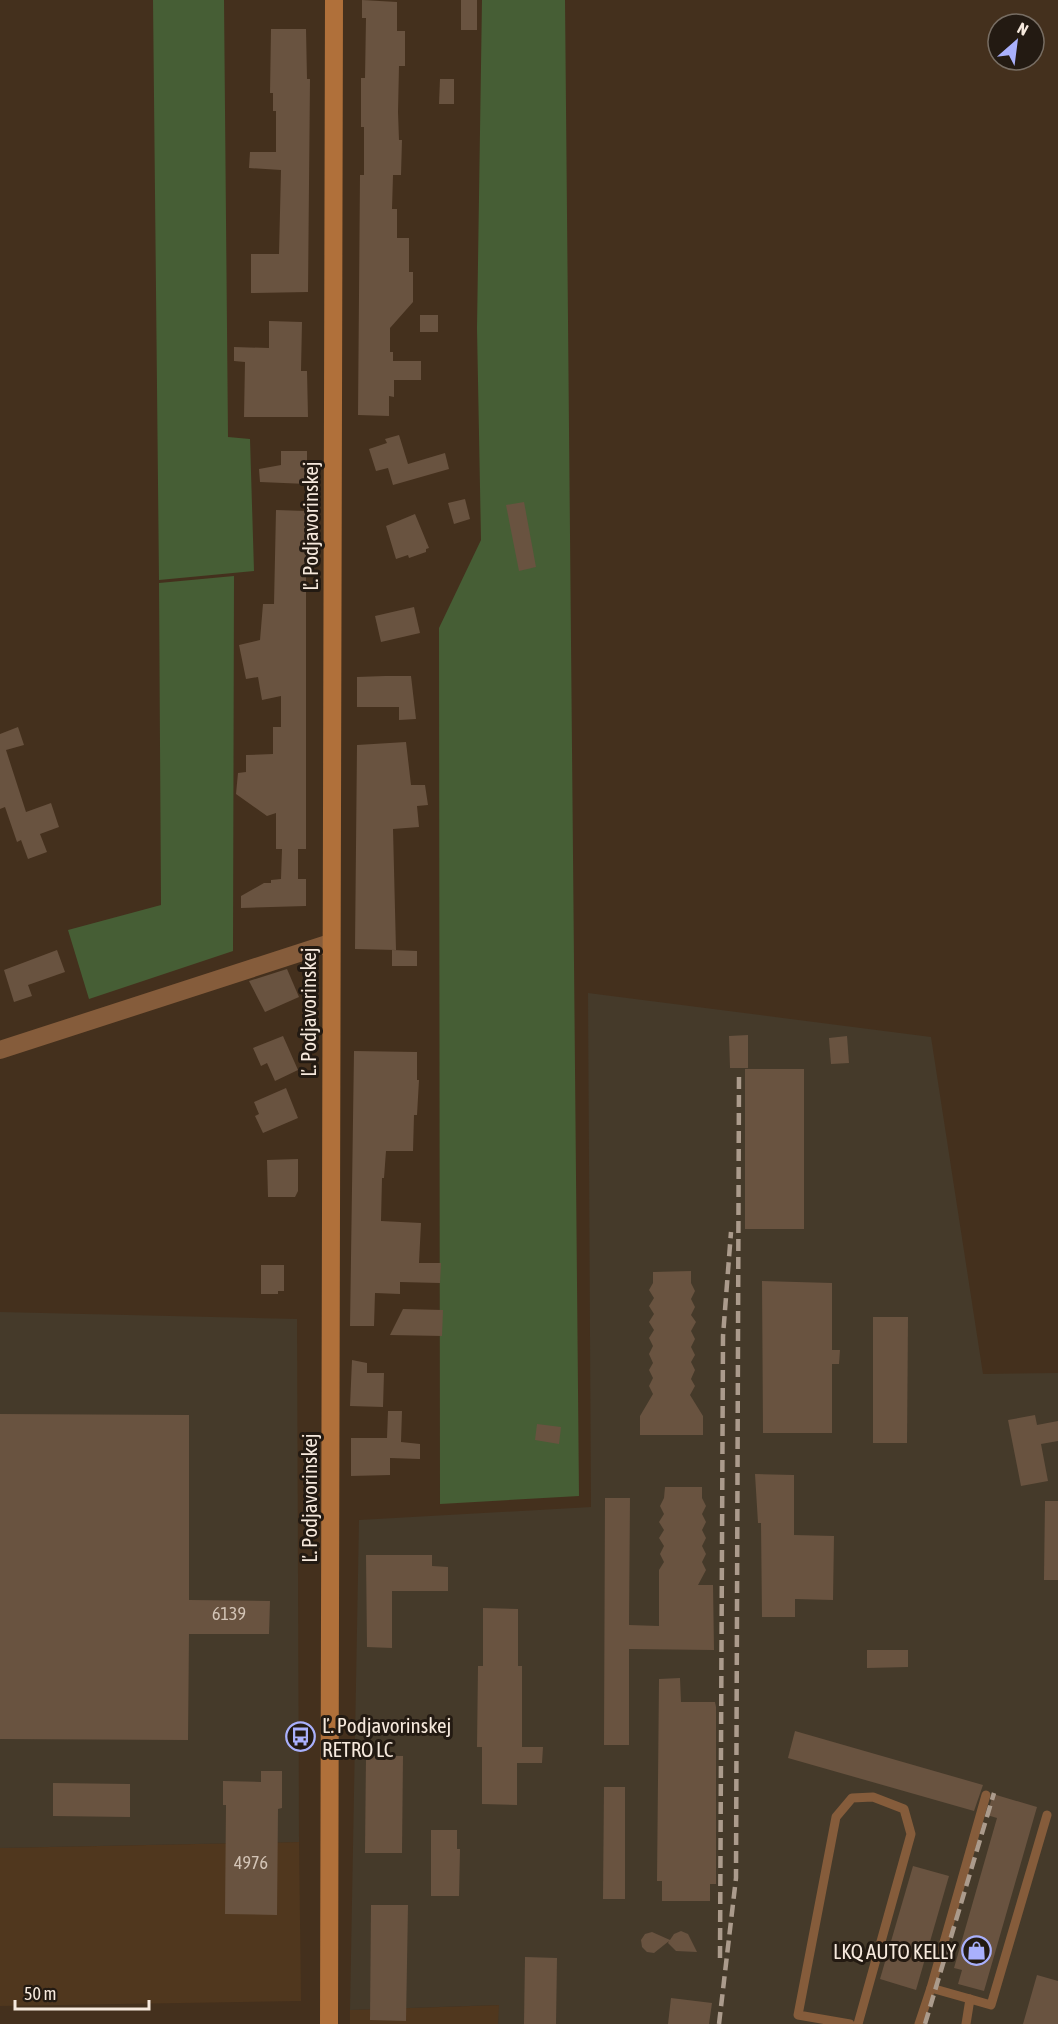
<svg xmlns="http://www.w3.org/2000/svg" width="1058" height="2024" viewBox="0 0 1058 2024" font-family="'Asap Condensed',sans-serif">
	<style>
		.built { fill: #50371e }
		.industrial { fill: #453a2a }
		.green { fill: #465e35 }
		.building { fill: #695340 }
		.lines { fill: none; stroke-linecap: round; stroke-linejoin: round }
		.lane { stroke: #855c3b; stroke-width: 9 }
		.street { stroke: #855c3b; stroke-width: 18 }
		.secondary { stroke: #b0703a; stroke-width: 18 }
		.rail { stroke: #ab9b8c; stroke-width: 4.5; stroke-dasharray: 12 6; stroke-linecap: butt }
		.labels { text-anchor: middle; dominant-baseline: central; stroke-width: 6; stroke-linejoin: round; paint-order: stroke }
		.number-label { font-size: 18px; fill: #d3c4b6 }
		.street-label { font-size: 21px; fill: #f6e9dd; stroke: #231a12 }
		.poi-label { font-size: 21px; fill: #f6e9dd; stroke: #231a12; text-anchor: start }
	</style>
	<rect width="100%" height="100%" fill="#44301d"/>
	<!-- built -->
	<g class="built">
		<polygon points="299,1842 301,2001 0,2006 0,1848"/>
		<polygon points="500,2005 498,2024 350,2024 350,2010"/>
	</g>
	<!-- industrial -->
	<g class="industrial">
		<polygon points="588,993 931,1037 983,1374 1058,1373 1058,2024 498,2024 499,2005 350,2010 359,1520 591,1507"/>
		<polygon points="0,1312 297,1319 299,1842 0,1848"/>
	</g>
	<!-- green -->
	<g class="green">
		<polygon points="153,0 224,0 228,437 250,439 254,571 159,580"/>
		<polygon points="482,0 565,0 579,1496 440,1504 439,628 481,540 477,328"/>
		<polygon points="234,576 233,951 89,999 68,930 161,905 159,583"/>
	</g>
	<!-- building -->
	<g class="building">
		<polygon points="362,0 397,2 397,31 405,31 405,66 399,66 398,112 399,140 402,140 401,175 393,175 392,209 397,209 397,238 409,238 409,272 413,272 413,302 390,328 390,352 393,352 393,361 421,361 421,380 394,380 394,397 389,396 389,416 358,415 360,175 364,175 364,127 361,127 361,78 365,78 366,18 362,18"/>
		<rect x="461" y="0" width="16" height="30"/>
		<polygon points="271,29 306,29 307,79 310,79 308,292 251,293 251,254 279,254 281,170 249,168 250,152 276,152 276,111 273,111 273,93 270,93"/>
		<polygon points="440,79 454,79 454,104 439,104"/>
		<rect x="420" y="315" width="18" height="17"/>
		<polygon points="269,321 302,322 301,371 307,371 308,417 244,417 245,362 234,361 234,347 269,348"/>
		<polygon points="399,435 408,464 445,453 449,469 393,485 388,468 376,471 369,449 387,443 385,439"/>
		<polygon points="281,451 307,451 307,484 260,482 259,469 281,465"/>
		<polygon points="465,499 470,519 454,524 448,503"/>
		<polygon points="524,502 536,567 519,571 506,505"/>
		<polygon points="276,510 306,511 306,849 298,849 298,879 306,879 306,906 241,908 241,896 264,883 271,883 271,880 281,879 282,849 276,849 276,813 267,816 236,794 238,773 246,772 246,755 273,754 273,727 281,727 281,696 262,700 258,677 246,679 239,645 260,640 263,604 274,604"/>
		<polygon points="415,514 429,548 426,549 426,552 409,558 408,555 396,559 386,526"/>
		<polygon points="414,607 420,633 381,642 375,616"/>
		<polygon points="385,676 411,676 416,719 399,720 399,707 357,707 357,677"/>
		<polygon points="18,727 24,745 6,750 26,812 51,803 59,827 40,834 47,852 28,859 21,840 17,842 5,807 0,809 0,734"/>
		<polygon points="406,742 411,785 425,785 428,805 417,806 419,827 393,829 396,950 355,949 357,745"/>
		<polygon points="57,950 65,972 28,985 32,996 14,1002 4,970"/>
		<polygon points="392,950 417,951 417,966 392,966"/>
		<polygon points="287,969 299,997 265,1012 249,981"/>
		<polygon points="748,1035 748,1068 730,1068 729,1036"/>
		<polygon points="283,1036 298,1070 275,1081 267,1063 261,1066 253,1048"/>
		<polygon points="847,1036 849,1063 831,1064 829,1038"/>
		<polygon points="354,1051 417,1052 417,1080 419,1080 417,1115 414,1115 413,1151 386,1151 384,1178 382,1178 381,1221 421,1223 419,1263 441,1263 440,1283 400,1282 400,1294 375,1293 374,1326 350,1326"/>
		<rect x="745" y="1069" width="59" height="160"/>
		<polygon points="286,1088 298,1118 263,1133 255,1116 259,1114 254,1102"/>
		<polygon points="298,1159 298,1191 295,1197 268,1197 267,1160"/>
		<polygon points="261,1265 284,1265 284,1291 278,1291 278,1294 261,1294"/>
		<polygon points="691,1271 691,1283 695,1291 691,1299 695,1307 691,1315 696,1322 691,1331 695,1339 691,1347 695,1355 691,1362 695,1370 691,1379 695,1386 690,1395 703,1416 703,1435 640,1435 640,1416 653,1394 649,1386 653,1378 649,1370 653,1363 649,1354 653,1346 649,1338 654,1330 649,1322 654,1314 649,1306 654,1298 649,1290 653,1283 653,1272"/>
		<polygon points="762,1281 832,1283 832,1350 840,1350 839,1364 832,1364 832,1433 763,1433"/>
		<polygon points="403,1309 443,1310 442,1336 390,1335"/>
		<polygon points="873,1317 908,1317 907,1443 873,1443"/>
		<polygon points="352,1360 367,1363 367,1373 384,1373 383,1407 350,1406"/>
		<polygon points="388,1411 402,1411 401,1442 420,1444 420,1459 390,1458 390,1475 351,1476 351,1438 387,1438"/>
		<polygon points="0,1414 189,1415 189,1600 270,1601 269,1634 189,1634 188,1740 0,1739"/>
		<polygon points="1035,1415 1037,1425 1058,1421 1058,1441 1041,1444 1048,1481 1021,1486 1008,1420"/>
		<polygon points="537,1424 561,1427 559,1444 535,1440"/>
		<polygon points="755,1474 794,1475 794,1535 834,1536 833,1600 795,1599 795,1617 762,1617 761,1523 758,1523"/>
		<polygon points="665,1487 702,1487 702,1498 706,1506 702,1514 706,1522 702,1530 706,1538 702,1546 706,1554 702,1562 706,1570 698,1585 713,1585 714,1650 629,1649 629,1745 604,1745 605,1498 630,1498 629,1625 659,1626 659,1570 664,1562 660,1554 664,1546 659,1538 664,1530 659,1522 664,1514 660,1506 664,1498"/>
		<polygon points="1045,1501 1058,1501 1058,1580 1044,1580"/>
		<polygon points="366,1555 432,1555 432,1566 448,1567 448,1591 392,1591 392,1648 367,1647"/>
		<polygon points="483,1608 518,1609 518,1666 522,1666 522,1747 543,1747 542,1763 517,1763 517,1805 482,1804 482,1747 477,1747 478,1666 483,1666"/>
		<polygon points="867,1650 908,1650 908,1667 867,1668"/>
		<polygon points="680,1678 681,1702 715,1702 716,1707 716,1884 710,1884 710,1901 662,1901 662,1881 657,1881 659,1679"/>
		<polygon points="795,1731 983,1785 974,1811 788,1758"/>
		<polygon points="366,1756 403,1756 402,1853 365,1853"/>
		<polygon points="261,1771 282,1771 282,1808 278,1809 277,1915 225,1914 226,1805 223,1805 223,1781 261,1782"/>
		<polygon points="53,1783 130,1784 130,1817 53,1816"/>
		<polygon points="604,1787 625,1787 625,1899 603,1899"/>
		<polygon points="993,1794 1037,1807 984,1991 958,1984 962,1970 954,1968 997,1818 987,1815"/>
		<polygon points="431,1830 457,1830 457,1849 460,1849 459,1896 431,1896"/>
		<polygon points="913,1866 949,1876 916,1990 880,1979"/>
		<polygon points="371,1905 408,1905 406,2021 370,2020"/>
		<polygon points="681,1931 688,1934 697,1952 676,1951 668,1943 669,1941 654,1953 647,1952 642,1947 641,1940 645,1934 652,1932 670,1940 674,1934"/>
		<polygon points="525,1957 557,1958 556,2024 524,2024"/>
		<polygon points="1037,1975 1058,1981 1058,2024 1023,2024"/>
		<polygon points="671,1998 712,2003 709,2024 668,2024"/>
	</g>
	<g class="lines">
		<!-- lane -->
		<g class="lane">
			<polyline points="970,1999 931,1988 986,1795"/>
			<polyline points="850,2024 798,2015 836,1817 852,1798 873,1797 904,1809 911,1834 858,2024"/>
			<polyline points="919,2024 931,1988"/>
			<polyline points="966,2024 970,1999 991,2005 1047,1815"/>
		</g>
		<!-- street -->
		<polyline class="street" points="0,1050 330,943"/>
		<!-- secondary -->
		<polyline class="secondary" points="329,2024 334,0"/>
		<!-- rail -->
		<g class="rail">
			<polyline points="720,1958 723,1336 731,1232"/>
			<polyline points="719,2024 736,1878 739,1071"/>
			<polyline points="925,2024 994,1793"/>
		</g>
	</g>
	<!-- icons -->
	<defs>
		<symbol id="bus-ring" viewBox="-11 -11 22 22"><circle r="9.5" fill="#231a12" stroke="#a9b0fc" stroke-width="1.5"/><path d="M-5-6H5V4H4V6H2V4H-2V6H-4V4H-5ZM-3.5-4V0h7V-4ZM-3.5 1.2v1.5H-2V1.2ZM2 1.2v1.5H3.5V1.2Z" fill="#a9b0fc"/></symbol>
		<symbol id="shop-ring" viewBox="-11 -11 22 22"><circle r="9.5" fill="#231a12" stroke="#a9b0fc" stroke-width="1.5"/><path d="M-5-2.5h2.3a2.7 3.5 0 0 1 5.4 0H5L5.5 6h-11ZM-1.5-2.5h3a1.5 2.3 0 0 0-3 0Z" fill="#a9b0fc"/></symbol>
	</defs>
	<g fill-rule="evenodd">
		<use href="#bus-ring" x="284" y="1720" width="33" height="33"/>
		<use href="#shop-ring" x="960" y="1934" width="33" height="33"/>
	</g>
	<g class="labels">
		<!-- number labels -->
		<g class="number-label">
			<text x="229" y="1613">6139</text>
			<text x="251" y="1862">4976</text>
		</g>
		<!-- street labels -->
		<g class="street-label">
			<text transform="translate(310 526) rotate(-90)">Ľ. Podjavorinskej</text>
			<text transform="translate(308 1012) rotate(-90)">Ľ. Podjavorinskej</text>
			<text transform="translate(309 1498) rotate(-90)">Ľ. Podjavorinskej</text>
		</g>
		<!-- poi labels -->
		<g class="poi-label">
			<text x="322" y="1725">Ľ. Podjavorinskej<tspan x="322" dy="24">RETRO LC</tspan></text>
			<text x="956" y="1951" text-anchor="end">LKQ AUTO KELLY</text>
		</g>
	</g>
	<!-- north arrow -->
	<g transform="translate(1016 42) rotate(28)"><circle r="28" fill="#231a12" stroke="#776d63" stroke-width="1.5"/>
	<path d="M0-4.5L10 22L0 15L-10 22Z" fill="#a9b0fc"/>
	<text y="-9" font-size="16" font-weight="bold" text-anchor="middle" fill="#f6e9dd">N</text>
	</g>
	<!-- scale -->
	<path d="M15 2000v9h134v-9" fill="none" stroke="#f6e9dd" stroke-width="3"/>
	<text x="24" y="2000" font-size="18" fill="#f6e9dd" stroke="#231a12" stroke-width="4.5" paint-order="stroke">50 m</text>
</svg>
